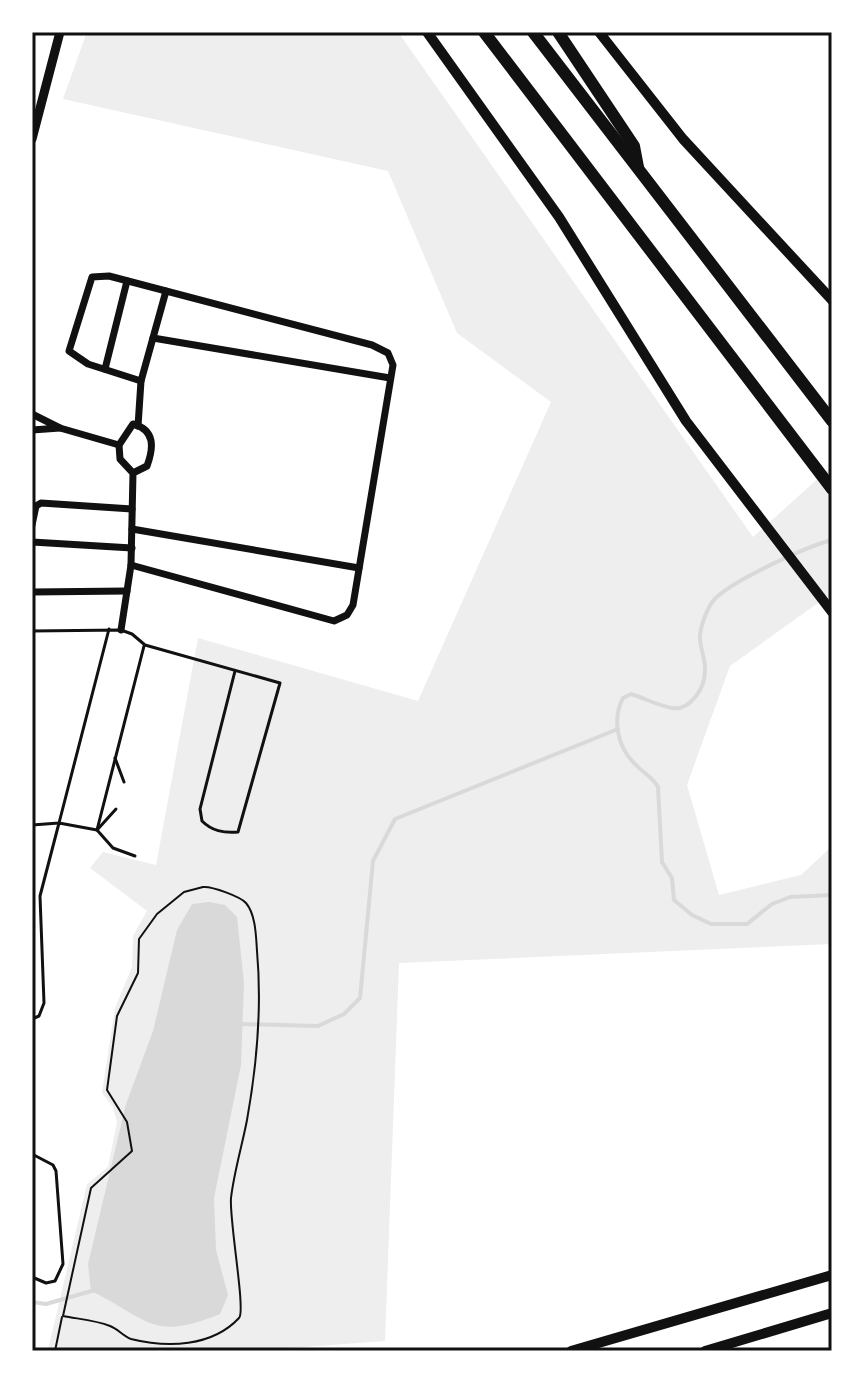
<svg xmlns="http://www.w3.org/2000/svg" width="864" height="1383" viewBox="0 0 864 1383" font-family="Commissioner,sans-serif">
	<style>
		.green { fill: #eee }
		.water { fill: #d9d9d9 }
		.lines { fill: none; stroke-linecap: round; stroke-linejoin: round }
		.stream { stroke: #d9d9d9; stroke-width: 4 }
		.path { stroke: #111; stroke-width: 2 }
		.service { stroke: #111; stroke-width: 3 }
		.minor { stroke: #111; stroke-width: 7 }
		.tertiary { stroke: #111; stroke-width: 9 }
		.secondary { stroke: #111; stroke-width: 10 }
		.motorway { stroke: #111; stroke-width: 12 }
		.neatline { fill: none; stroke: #111; stroke-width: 3 }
	</style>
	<rect width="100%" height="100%" fill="#fff"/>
	<!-- green -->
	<polygon class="green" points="87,32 398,32 753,537 832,466 832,593 730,666 687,785 719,895 801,875 832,846 832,944 399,963 385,1341 250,1351 48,1350 87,1184 108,1167 117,1122 113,1107 102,1093 115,1008 132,967 133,936 147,911 90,868 103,852 156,865 198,638 418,701 551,402 457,333 388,171 63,99"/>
	<!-- water -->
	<path class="water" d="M 209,902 L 225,905 L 237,917 L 244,983 L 241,1065 L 214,1198 L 216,1250 L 228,1295 L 220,1314 C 151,1342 149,1319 91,1291 L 88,1264 L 126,1104 L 153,1031 L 177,930 L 192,904 Z"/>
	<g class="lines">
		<!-- stream -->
		<g class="stream">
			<path d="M 832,540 C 808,546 728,582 713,601 C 707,609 701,625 700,635 C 699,647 706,659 705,671 C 705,688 690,711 672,708 C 659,706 644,698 631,694 L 623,698 C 612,719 617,747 635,764 C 643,773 652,776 658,787 L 662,862 L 672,878 L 674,900 L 692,915 L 711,924 L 747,924 L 772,904 L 790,897 L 832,895"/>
			<polyline points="241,1024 318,1026 344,1014 360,998 373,861 395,819 618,729"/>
			<polyline points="32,1302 46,1304 95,1290"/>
		</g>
		<!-- path -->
		<g class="path">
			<path d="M 203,887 C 212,886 241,897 246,903 C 256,915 256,937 257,951 C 262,1007 257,1064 247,1120 C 242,1146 234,1172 231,1198 C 229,1220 246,1311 239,1318 C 212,1347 167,1348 131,1339 C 123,1336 118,1329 110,1326 C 95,1320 78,1319 63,1316 L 91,1188 L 132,1151 L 127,1122 L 107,1090 L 117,1016 L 138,973 L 139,939 L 157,914 L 184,892 Z"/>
			<polyline points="32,1349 37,1351"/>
			<polyline points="55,1351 62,1317"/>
		</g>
		<!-- service -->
		<g class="service">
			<path d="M 32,631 L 121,630 L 132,634 L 145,645 L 280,683 L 238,832 C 223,833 212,831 202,821 L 200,809 L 235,671"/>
			<polyline points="115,758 124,782"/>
			<polyline points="116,809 97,830 113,848 135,856"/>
			<polyline points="32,825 59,823 109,629"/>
			<polyline points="32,1019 39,1016 44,1003 40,896 59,823 97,830 144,646"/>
			<polyline points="32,1154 53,1165 56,1171 63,1264 55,1281 46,1283 32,1277"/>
		</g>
		<!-- minor -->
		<g class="minor">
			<polyline points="153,338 390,378"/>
			<polyline points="105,369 127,281"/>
			<polyline points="32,414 60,428 32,430"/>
			<polyline points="138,426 141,381 166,291"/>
			<polyline points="60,428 119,445"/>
			<polyline points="32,525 36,506 41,503 132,509"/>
			<polyline points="132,529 359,568"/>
			<polyline points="32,542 132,548"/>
			<polyline points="131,565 334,621 347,615 353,605 393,365 388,353 372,345 109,276 92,277 69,351 88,364 141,381"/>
			<polyline points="32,592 127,591"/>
			<path d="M 121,630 L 131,565 L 133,473 L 147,466 C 154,447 155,430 133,424 L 119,445 L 120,459 L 133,473"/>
		</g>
		<!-- tertiary -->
		<polyline class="tertiary" points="32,139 60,32"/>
		<!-- secondary -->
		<g class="secondary">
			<polyline points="427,32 559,217 686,421 832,612"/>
			<polyline points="599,32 683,139 832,300"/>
			<polyline points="571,1351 832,1275"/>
			<polyline points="705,1351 832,1313"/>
		</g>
		<!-- motorway -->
		<g class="motorway">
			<polyline points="484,32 832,489"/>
			<polyline points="533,32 832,421"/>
			<polyline points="558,32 634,146 638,167"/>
		</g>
	</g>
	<!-- border -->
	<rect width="864" height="1383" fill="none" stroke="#ffffff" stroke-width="68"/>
	<rect x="34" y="34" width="796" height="1315" class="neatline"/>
</svg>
